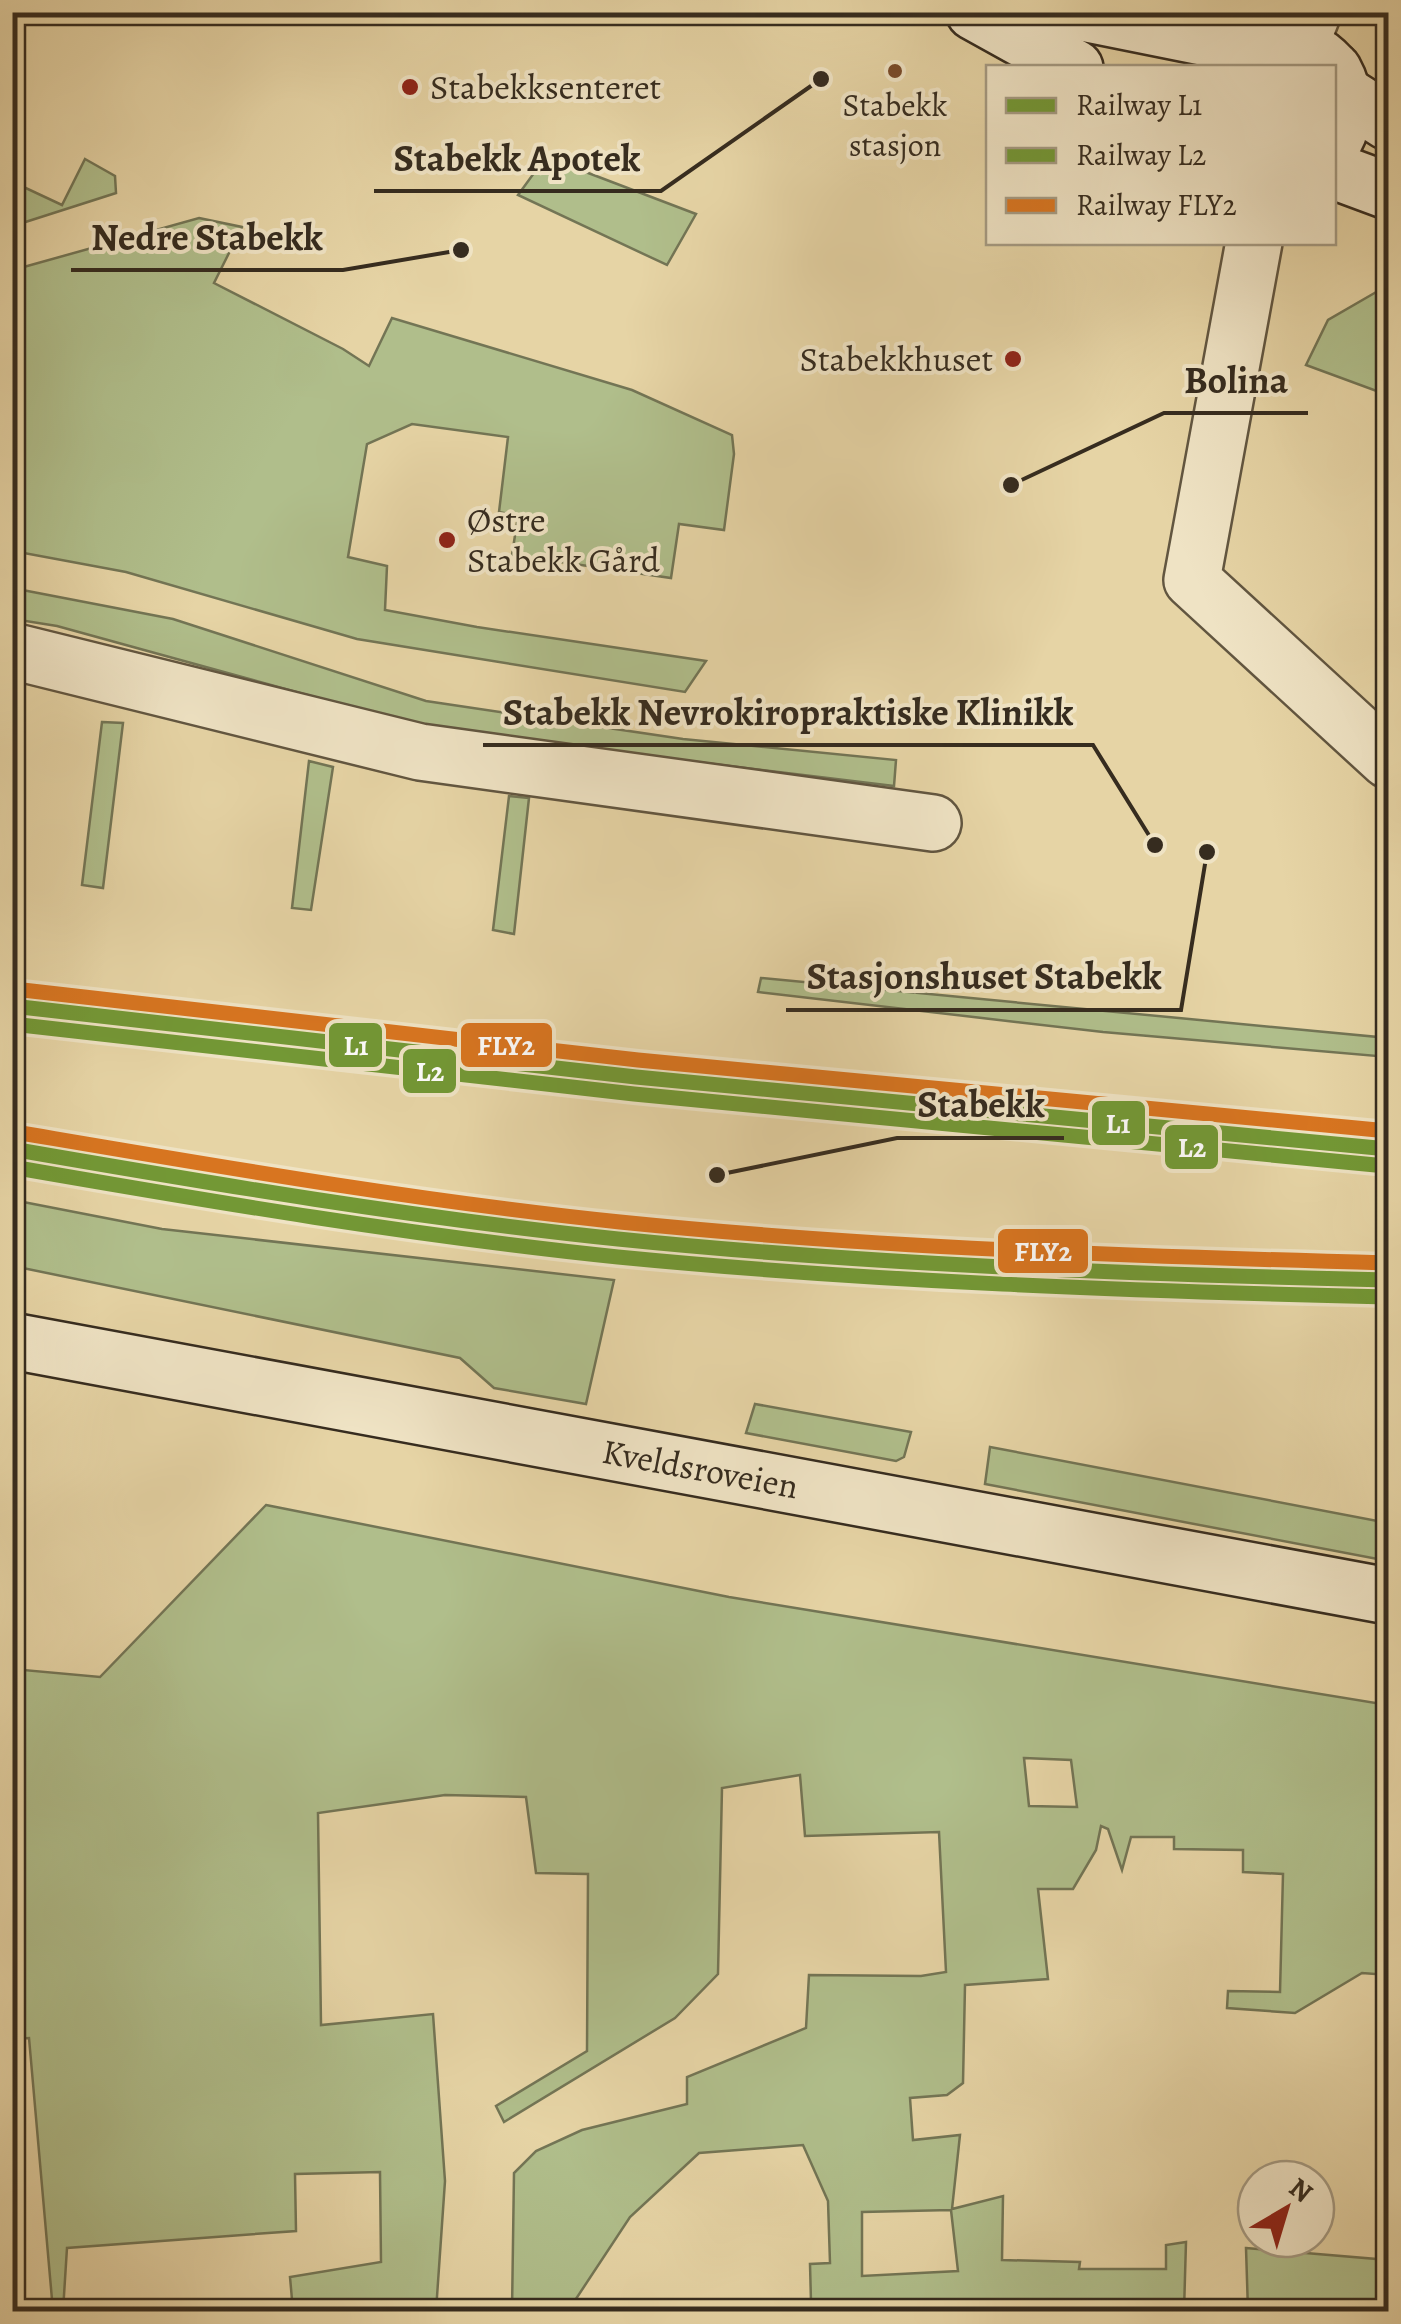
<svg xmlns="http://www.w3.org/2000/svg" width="1401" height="2324" viewBox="0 0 1401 2324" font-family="Alegreya,serif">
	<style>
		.green { fill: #b0be8b; stroke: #737555; stroke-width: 2.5; fill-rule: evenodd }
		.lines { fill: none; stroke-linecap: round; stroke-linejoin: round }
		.street-casing { stroke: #625640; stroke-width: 60 }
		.secondary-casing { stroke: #362c1f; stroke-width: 60 }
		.street { stroke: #efe3c4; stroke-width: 55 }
		.secondary { stroke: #efe3c4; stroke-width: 55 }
		.rail-1-casing { stroke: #efe3c4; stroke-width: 22 }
		.rail-2-casing { stroke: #efe3c4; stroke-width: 22 }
		.rail-3-casing { stroke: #efe3c4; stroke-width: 22 }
		.rail-1 { stroke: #739835; stroke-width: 15 }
		.rail-2 { stroke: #739835; stroke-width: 15 }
		.rail-3 { stroke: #d87520; stroke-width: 15 }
		.bus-dot { fill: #7a4b2a; stroke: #efe3c4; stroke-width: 4 }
		.poi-dot { fill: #8f2418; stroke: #efe3c4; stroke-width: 4 }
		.labels { text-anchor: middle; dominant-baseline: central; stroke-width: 8; stroke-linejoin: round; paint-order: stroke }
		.bus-label { font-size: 32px; fill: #362c1f; stroke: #efe3c4 }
		.poi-label { font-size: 35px; fill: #362c1f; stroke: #efe3c4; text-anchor: start }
		.street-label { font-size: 35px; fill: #362c1f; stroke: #efe3c4 }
		.leader { fill: none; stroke: #362c1f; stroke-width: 4 }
		.callout-dot { fill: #362c1f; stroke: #efe3c4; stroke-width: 4 }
		.callout-label { font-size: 38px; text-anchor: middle; font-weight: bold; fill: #362c1f; stroke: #efe3c4; stroke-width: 8; stroke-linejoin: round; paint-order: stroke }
		.line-badge { stroke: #efe3c4; stroke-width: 4 }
		.badge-label { font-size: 28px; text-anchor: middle; font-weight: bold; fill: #fff }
	</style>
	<rect width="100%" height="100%" fill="#e6d4a5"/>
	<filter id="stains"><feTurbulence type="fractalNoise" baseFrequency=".002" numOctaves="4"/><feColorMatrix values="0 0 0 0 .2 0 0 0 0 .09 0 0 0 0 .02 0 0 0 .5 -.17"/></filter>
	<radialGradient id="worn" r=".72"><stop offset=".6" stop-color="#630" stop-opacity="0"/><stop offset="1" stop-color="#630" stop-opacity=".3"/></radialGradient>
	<!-- green -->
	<g class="green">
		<polygon points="85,159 115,176 116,193 13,226 13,182 62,205"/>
		<polygon points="562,163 696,214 667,265 518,195 534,173"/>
		<polygon points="199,218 242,227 214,283 343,349 369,366 392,318 632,390 732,435 734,454 724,530 679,524 671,578 512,555 518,516 499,512 508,437 412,424 367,444 348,557 387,566 385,610 477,627 706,661 685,692 357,639 126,572 13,551 13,270"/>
		<polygon points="1378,291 1388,293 1388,385 1382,393 1306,365 1328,320"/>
		<polygon points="12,588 173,619 426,701 683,739 896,760 894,786 434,730 57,626 13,619"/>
		<polygon points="102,722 123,723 103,888 82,885"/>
		<polygon points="309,761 333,767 311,910 292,908"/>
		<polygon points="509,796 529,798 514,934 493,930"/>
		<polygon points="761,978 1388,1038 1388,1057 1103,1032 758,992"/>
		<polygon points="13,1200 162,1229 614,1280 586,1404 494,1388 460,1358 13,1266"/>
		<polygon points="755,1404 911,1432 904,1457 896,1461 746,1433"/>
		<polygon points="990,1447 1388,1523 1388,1561 985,1484"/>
		<path d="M 266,1505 L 729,1597 L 1388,1705 L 1388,1975 L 1362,1973 L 1295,2013 L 1227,2008 L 1228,1991 L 1280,1992 L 1283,1874 L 1243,1872 L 1243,1850 L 1174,1849 L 1174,1837 L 1131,1837 L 1122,1870 L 1108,1829 L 1101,1826 L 1096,1850 L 1073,1889 L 1038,1889 L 1048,1979 L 965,1985 L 963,2083 L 947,2095 L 910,2098 L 913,2140 L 960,2135 L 952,2209 L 1003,2196 L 1002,2260 L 1080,2262 L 1079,2269 L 1166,2269 L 1166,2245 L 1186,2242 L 1184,2311 L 713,2311 L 712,2306 L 811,2302 L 810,2264 L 830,2263 L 828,2201 L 803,2145 L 699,2153 L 630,2217 L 568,2311 L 512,2311 L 514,2173 L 536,2151 L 582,2130 L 687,2104 L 687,2077 L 806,2028 L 809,1975 L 921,1976 L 946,1972 L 939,1832 L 805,1836 L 800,1775 L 722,1788 L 718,1974 L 675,2018 L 504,2122 L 496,2106 L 587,2051 L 588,1874 L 536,1873 L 526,1797 L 445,1795 L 318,1813 L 321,2025 L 433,2014 L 445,2181 L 436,2311 L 293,2311 L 290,2277 L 381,2262 L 380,2172 L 295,2174 L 296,2231 L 67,2248 L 63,2311 L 53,2311 L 29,2038 L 13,2039 L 13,1669 L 100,1677 ZM 1024,1758 L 1071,1760 L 1077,1807 L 1029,1806 ZM 951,2210 L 958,2271 L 862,2276 L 862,2212 Z"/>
		<polygon points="1246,2248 1388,2260 1388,2311 1248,2311"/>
	</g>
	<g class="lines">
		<defs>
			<g id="street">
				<polyline points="1300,45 1313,12"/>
				<polyline points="1254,242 1192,580 1388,760"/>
				<polyline points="12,651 420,752 933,823"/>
			</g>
			<g id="secondary">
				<polyline points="974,12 1075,68"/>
				<polyline points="1078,12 1257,48"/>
				<path d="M 1233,68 C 1260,35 1303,37 1331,68"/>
				<path d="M 1334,71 C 1347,94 1347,118 1334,142"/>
				<polyline points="1344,94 1388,122"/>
				<polyline points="1334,171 1388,191"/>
				<path id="s1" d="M 12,1341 L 1388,1596"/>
			</g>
		</defs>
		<!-- street casing -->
		<use href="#street" class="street-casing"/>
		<!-- secondary casing -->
		<use href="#secondary" class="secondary-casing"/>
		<!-- street -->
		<use href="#street" class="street"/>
		<!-- secondary -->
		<use href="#secondary" class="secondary"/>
		<defs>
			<g id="rail-1">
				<polyline points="12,1006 636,1077 1388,1149"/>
				<path d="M 12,1149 C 214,1184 415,1218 618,1239 C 874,1265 1131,1274 1388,1280"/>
			</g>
			<g id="rail-2">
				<polyline points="12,1024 634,1094 1386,1166"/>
				<path d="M 12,1167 C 213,1202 415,1236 618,1257 C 874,1282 1131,1291 1388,1297"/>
			</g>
			<g id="rail-3">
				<polyline points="14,989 638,1060 1388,1131"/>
				<path d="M 15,1132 C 216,1166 417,1201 620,1222 C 875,1248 1132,1256 1388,1263"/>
			</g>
		</defs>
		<!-- rail-1 casing -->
		<use href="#rail-1" class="rail-1-casing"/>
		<!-- rail-2 casing -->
		<use href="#rail-2" class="rail-2-casing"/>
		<!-- rail-3 casing -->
		<use href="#rail-3" class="rail-3-casing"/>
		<!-- rail-1 -->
		<use href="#rail-1" class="rail-1"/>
		<!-- rail-2 -->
		<use href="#rail-2" class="rail-2"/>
		<!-- rail-3 -->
		<use href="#rail-3" class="rail-3"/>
	</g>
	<!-- markers -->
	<circle class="bus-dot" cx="895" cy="71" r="9"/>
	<g class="poi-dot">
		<circle cx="410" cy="87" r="10"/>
		<circle cx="1013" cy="359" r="10"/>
		<circle cx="447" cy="540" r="10"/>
	</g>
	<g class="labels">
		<!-- bus labels -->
		<g class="bus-label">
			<text x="895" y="105">Stabekk<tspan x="895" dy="40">stasjon</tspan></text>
		</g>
		<!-- poi labels -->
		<g class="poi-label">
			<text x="430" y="87">Stabekksenteret</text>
			<text x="993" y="359" text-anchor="end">Stabekkhuset</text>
			<text x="467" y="520">Østre<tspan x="467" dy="40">Stabekk Gård</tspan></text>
		</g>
		<!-- street labels -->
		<g class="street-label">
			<text stroke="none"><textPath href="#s1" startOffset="700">Kveldsroveien</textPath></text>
		</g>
	</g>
	<!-- callouts -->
	<path class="leader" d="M821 79L661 191H374M461 250L343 270H71M1011 485L1164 413H1308M1155 845L1093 745H483M1207 852L1181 1010H786M717 1175L897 1138H1064"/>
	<g class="callout-dot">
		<circle cx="821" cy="79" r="10"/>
		<circle cx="461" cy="250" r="10"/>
		<circle cx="1011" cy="485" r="10"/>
		<circle cx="1155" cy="845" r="10"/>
		<circle cx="1207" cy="852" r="10"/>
		<circle cx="717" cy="1175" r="10"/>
	</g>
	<g class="callout-label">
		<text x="517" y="171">Stabekk Apotek</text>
		<text x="207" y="250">Nedre Stabekk</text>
		<text x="1236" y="393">Bolina</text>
		<text x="788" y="725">Stabekk Nevrokiropraktiske Klinikk</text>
		<text x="984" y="989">Stasjonshuset Stabekk</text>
		<text x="981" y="1117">Stabekk</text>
	</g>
	<g class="line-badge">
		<rect x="459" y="1021" width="95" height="48" rx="10" fill="#d87520"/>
		<rect x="327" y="1021" width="57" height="48" rx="10" fill="#739835"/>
		<rect x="401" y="1047" width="57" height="48" rx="10" fill="#739835"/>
		<rect x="1090" y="1099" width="57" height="48" rx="10" fill="#739835"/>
		<rect x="1163" y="1123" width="57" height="48" rx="10" fill="#739835"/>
		<rect x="996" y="1227" width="94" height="48" rx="10" fill="#d87520"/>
	</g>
	<g class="badge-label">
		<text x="506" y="1055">FLY2</text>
		<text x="356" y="1055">L1</text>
		<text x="430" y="1081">L2</text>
		<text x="1118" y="1133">L1</text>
		<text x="1192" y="1157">L2</text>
		<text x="1043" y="1261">FLY2</text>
	</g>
	<!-- margin -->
	<rect width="1401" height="2324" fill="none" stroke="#e6d4a5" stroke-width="50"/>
	<rect x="15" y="15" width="1371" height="2294" fill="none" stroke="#362c1f" stroke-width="5"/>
	<rect x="25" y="25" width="1351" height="2274" fill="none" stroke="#362c1f" stroke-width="2.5"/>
	<!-- legend -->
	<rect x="986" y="65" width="350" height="180" fill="#efe3c4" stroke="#a59a82" stroke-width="2.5"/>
	<rect x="1006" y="98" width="50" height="15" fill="#739835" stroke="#a59a82" stroke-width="2.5"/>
	<text x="1076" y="115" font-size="30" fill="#362c1f">Railway L1</text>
	<rect x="1006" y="148" width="50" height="15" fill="#739835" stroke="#a59a82" stroke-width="2.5"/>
	<text x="1076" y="165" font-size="30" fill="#362c1f">Railway L2</text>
	<rect x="1006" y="198" width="50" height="15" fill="#d87520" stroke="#a59a82" stroke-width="2.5"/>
	<text x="1076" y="215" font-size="30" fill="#362c1f">Railway FLY2</text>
	<!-- north arrow -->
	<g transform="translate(1286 2209) rotate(38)"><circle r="48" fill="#efe3c4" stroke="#a59a82" stroke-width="2.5"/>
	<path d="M0-8L18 38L0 25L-18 38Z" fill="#8f2418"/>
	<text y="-15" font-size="28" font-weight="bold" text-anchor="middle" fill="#362c1f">N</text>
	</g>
	<rect width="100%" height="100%" filter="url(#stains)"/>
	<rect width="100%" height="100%" fill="url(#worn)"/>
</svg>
